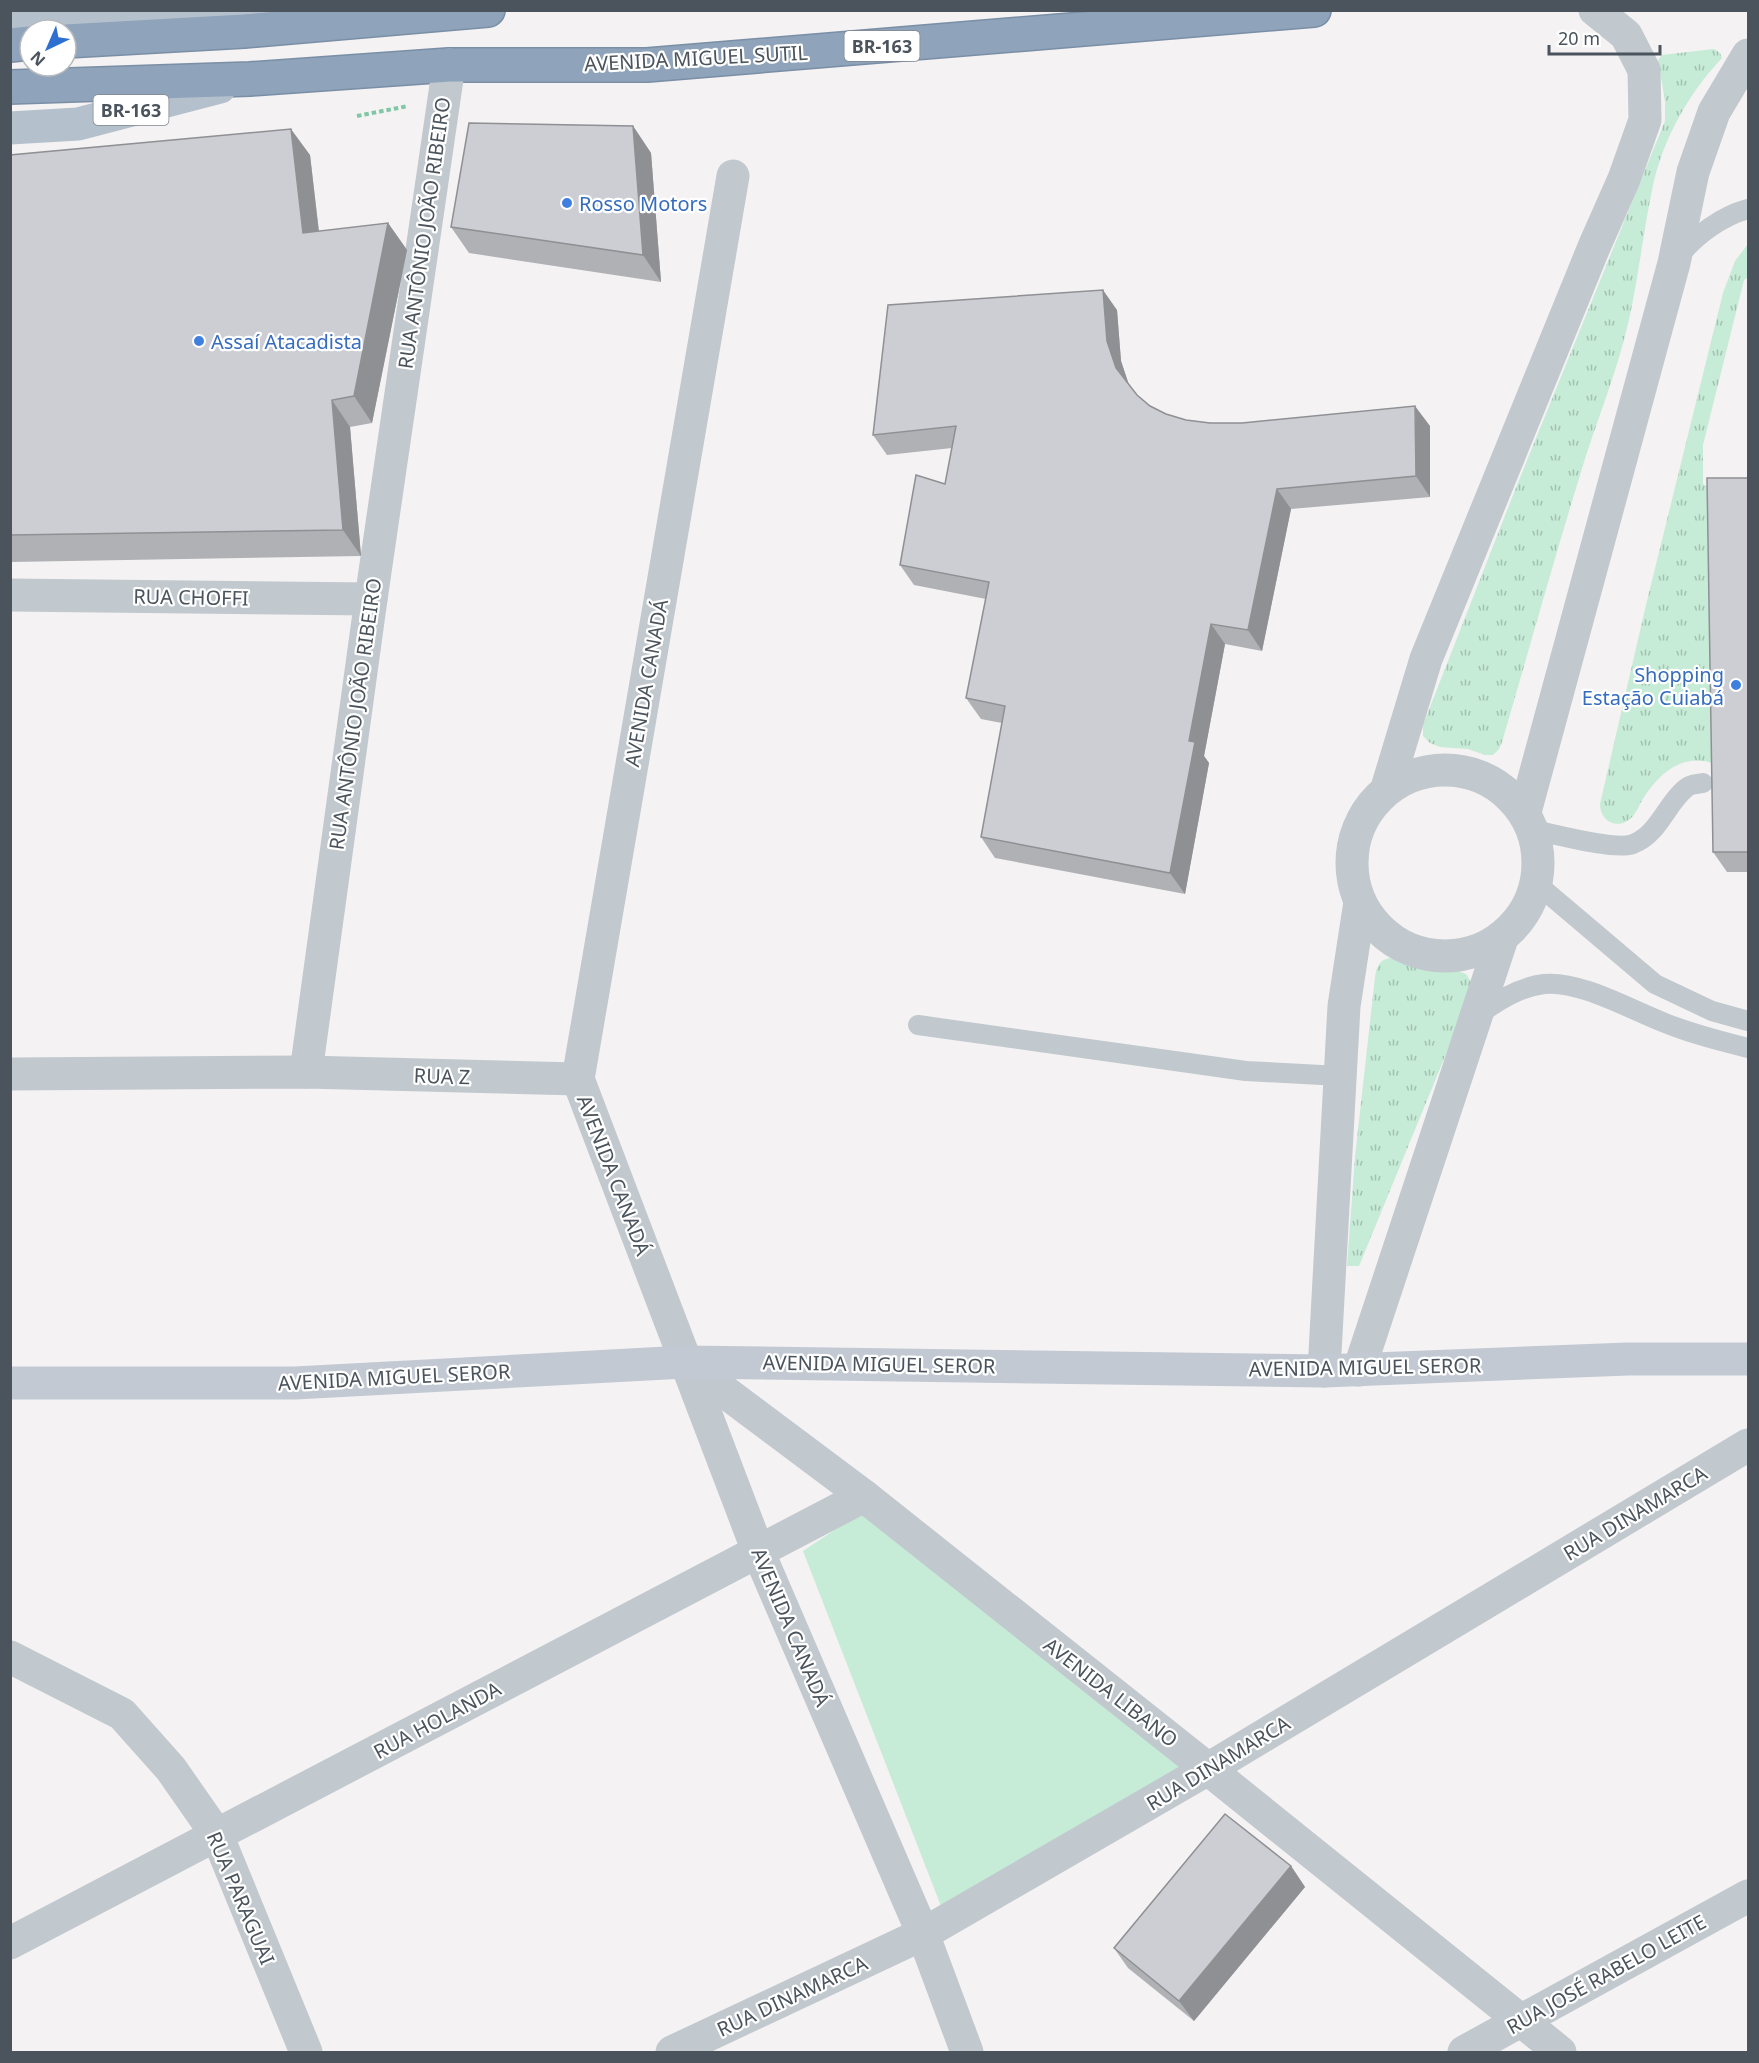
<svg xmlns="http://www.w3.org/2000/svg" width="1759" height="2063" viewBox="0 0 1759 2063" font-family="'Noto Sans',sans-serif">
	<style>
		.grass { fill: url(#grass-tufts) }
		.park { fill: #c6ebd6 }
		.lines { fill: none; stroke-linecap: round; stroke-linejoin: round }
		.highway-casing { stroke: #7a8ea6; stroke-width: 36 }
		.path { stroke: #81c6a6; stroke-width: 4; stroke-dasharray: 4.5 3; stroke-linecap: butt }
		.lane { stroke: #c1c8ce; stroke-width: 20 }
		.street { stroke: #c1c8ce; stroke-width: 33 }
		.secondary { stroke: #c2c9d3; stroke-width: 33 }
		.primary { stroke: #b5c0cd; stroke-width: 33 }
		.highway { stroke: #8fa3ba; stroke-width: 33 }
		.wall { fill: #afb1b5 }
		.shaded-wall { fill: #8f9094 }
		.building { fill: #ccced3; stroke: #8f9094; stroke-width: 1.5 }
		.shop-dot { fill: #3f7fe0; stroke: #fff; stroke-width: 2 }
		.labels { text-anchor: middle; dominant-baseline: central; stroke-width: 4.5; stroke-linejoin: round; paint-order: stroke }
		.shield { fill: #fff; stroke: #81878e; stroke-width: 1.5 }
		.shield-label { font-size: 18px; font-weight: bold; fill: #4b545d }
		.street-label { font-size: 20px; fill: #4b545d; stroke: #fff }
		.shop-label { font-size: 20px; fill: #366cbe; stroke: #fff; text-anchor: start }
	</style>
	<defs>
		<pattern id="grass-tufts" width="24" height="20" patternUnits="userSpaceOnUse" patternTransform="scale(1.5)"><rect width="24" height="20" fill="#c6ebd6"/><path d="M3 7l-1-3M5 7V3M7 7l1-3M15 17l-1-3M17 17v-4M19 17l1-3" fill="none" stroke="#a3c1b1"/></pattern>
	</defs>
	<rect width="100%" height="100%" fill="#f4f2f2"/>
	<!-- grass -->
	<g class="grass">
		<path d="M 1714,49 L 1720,53 L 1722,58 C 1689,93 1664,137 1653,185 C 1641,241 1637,298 1620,354 C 1608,395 1592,434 1580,475 C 1553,563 1528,653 1502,742 L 1499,749 L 1493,755 L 1485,755 L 1468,749 L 1440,747 L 1430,743 L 1423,736 L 1423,725 L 1515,490 L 1665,121 L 1665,101 L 1658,60 L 1662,55 Z"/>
		<path d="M 1748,244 L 1748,277 L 1744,280 L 1703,445 L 1703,484 L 1716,492 L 1717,765 C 1686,751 1661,771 1644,797 C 1640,803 1637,812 1632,817 C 1619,831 1600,822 1600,804 L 1646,605 L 1723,293 L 1735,261 Z"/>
		<path d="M 1390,958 L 1433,970 L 1458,971 L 1466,974 L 1472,983 L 1469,998 L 1359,1266 L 1347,1266 L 1355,1157 L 1375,977 C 1377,966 1379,960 1390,958 Z"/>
	</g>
	<!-- park -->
	<polygon class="park" points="865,1510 1187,1768 941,1906 803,1551"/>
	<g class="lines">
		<defs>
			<g id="highway">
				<polyline points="66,41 244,31 488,10"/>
				<polyline points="10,45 30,43"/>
				<polyline points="10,87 250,79 449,65 647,65 1314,10"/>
			</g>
		</defs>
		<!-- highway casing -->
		<use href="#highway" class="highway-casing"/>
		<!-- path -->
		<polyline class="path" points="357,116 408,106"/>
		<!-- lane -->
		<g class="lane">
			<path d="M 1679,256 C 1696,235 1722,216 1748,209"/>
			<path d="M 1534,830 C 1554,834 1616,851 1633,844 C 1659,834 1666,804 1686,788 C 1690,784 1698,784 1703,783"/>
			<polyline points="1537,884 1655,984 1712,1011 1748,1021"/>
			<path d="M 1478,1015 C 1498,1001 1519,987 1544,984 C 1579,980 1631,1010 1665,1023 C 1692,1034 1720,1041 1748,1048"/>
			<polyline points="918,1025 1246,1071 1340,1076"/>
		</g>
		<!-- street -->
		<g class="street">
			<polyline points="733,176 578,1079 758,1551 923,1934 967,2052"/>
			<polyline points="10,595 371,599"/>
			<circle cx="1445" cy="863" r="93"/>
			<polyline points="1387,788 1426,659 1594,247 1624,179 1645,120 1644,70 1626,35 1595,10"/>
			<polyline points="1525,812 1674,263 1693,172 1714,112 1748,55"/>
			<polyline points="306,1072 371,599 449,65"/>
			<polyline points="10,1074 306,1072 578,1079"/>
			<polyline points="685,1362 864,1496 1208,1769 1560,2052"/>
			<polyline points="1359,1370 1502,938"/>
			<polyline points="1324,1371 1344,1006 1360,902"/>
			<polyline points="10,1657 122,1714 171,1769 217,1835 306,2052"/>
			<polyline points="10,1943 864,1496"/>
			<polyline points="672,2052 923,1934 1208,1769 1748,1445"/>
			<polyline points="1464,2052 1748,1896"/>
		</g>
		<!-- secondary -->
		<polyline class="secondary" points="10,1383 295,1383 685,1362 1324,1371 1628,1359 1748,1359"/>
		<!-- primary -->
		<g class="primary">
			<polyline points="10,21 194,11 291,18"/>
			<polyline points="10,128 78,124 220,87"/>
		</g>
		<!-- highway -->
		<use href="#highway" class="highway"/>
	</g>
	<!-- wall -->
	<g class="wall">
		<polygon points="633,126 651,153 661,282 469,253 451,227"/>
		<polygon points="10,155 310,155 319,231 388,223 407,250 372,423 350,427 361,556 10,562"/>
		<polygon points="1117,310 1121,361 1129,385 1137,395 1150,406 1166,414 1186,420 1210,423 1430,426 1430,497 1291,509 1262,651 1225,644 1204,756 1209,763 1185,894 995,858 981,837 1002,723 981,719 966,698 986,599 914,585 900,565 945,484 952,448 887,455 873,435"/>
		<polygon points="1749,478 1749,872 1727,872 1713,852"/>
		<polygon points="1291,1866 1305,1887 1194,2021 1128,1968 1114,1948"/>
	</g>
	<!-- shaded-wall -->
	<g class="shaded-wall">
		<polygon points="633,126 651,153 661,282 643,255"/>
		<polygon points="291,129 310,155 322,260 303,233"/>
		<polygon points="388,223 407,250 372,423 354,396"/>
		<polygon points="1103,290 1117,310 1121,361 1130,388 1116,368 1107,341"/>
		<polygon points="332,400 350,427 361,556 343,530"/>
		<polygon points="1415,406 1430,426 1430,497 1416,476"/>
		<polygon points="1277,489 1291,509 1262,651 1248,630"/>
		<polygon points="1211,624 1225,644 1204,756 1209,763 1185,894 1170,873 1189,741"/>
		<polygon points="1291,1866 1305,1887 1194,2021 1179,2001"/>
	</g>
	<!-- building -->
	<g class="building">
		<polygon points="469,123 633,126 643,255 451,227"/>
		<polygon points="291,129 303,233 388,223 354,396 332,400 343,530 10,535 10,155"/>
		<polygon points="1103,290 1107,341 1116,368 1137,395 1150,406 1166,414 1186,420 1210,423 1242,423 1415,406 1416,476 1277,489 1248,630 1211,624 1189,741 1195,742 1170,873 981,837 1005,706 966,698 989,582 900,565 916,475 945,484 956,426 873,435 888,305"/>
		<polygon points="1707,478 1749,478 1749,852 1713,852"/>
		<polygon points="1225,1814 1291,1866 1179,2001 1114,1948"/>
	</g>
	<!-- markers -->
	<g class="shop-dot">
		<circle cx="567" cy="203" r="6"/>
		<circle cx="199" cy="341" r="6"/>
		<circle cx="1736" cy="685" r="6"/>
	</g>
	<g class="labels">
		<!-- shield labels -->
		<g class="shield">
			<rect x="844.5" y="31" width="75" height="30" rx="4.5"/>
			<rect x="93.5" y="95" width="75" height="30" rx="4.5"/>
		</g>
		<g class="shield-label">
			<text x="882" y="46">BR-163</text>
			<text x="131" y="110">BR-163</text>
		</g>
		<!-- street labels -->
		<g class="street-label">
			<text transform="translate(696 58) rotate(-3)">AVENIDA MIGUEL SUTIL</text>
			<text transform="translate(424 233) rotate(-82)">RUA ANTÔNIO JOÃO RIBEIRO</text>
			<text transform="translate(191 597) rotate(1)">RUA CHOFFI</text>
			<text transform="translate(646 683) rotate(-80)">AVENIDA CANADÁ</text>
			<text transform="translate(355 714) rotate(-82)">RUA ANTÔNIO JOÃO RIBEIRO</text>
			<text transform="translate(442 1076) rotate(2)">RUA Z</text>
			<text transform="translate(614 1175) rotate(69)">AVENIDA CANADÁ</text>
			<text transform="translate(879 1364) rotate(1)">AVENIDA MIGUEL SEROR</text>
			<text transform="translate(1365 1367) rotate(-1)">AVENIDA MIGUEL SEROR</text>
			<text transform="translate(394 1377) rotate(-3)">AVENIDA MIGUEL SEROR</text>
			<text transform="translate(1635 1513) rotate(-31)">RUA DINAMARCA</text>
			<text transform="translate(791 1627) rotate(67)">AVENIDA CANADÁ</text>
			<text transform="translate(1111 1692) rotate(38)">AVENIDA LIBANO</text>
			<text transform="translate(437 1720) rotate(-28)">RUA HOLANDA</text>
			<text transform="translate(1218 1763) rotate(-31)">RUA DINAMARCA</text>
			<text transform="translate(241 1898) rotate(67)">RUA PARAGUAI</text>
			<text transform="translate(1606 1974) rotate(-29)">RUA JOSÉ RABELO LEITE</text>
			<text transform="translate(792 1996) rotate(-25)">RUA DINAMARCA</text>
		</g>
		<!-- shop labels -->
		<g class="shop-label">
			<text x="579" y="203">Rosso Motors</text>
			<text x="211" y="341">Assaí Atacadista</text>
			<text x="1724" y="674" text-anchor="end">Shopping<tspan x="1724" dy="23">Estação Cuiabá</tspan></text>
		</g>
	</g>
	<!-- border -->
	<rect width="1759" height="2063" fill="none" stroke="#4b545d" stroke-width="24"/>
	<!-- north arrow -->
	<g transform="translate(48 48) rotate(224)"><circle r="28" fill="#ffffff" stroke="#b7bbbe" stroke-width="1.5"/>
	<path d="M0-4.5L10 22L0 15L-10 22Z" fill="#2e70d2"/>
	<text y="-9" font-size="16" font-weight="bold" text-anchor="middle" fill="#4b545d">N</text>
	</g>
	<!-- scale -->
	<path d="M1549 45v9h111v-9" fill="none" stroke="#4b545d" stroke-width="3"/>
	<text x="1558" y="45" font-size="18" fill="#4b545d" stroke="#ffffff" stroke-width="4.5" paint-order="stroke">20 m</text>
</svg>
